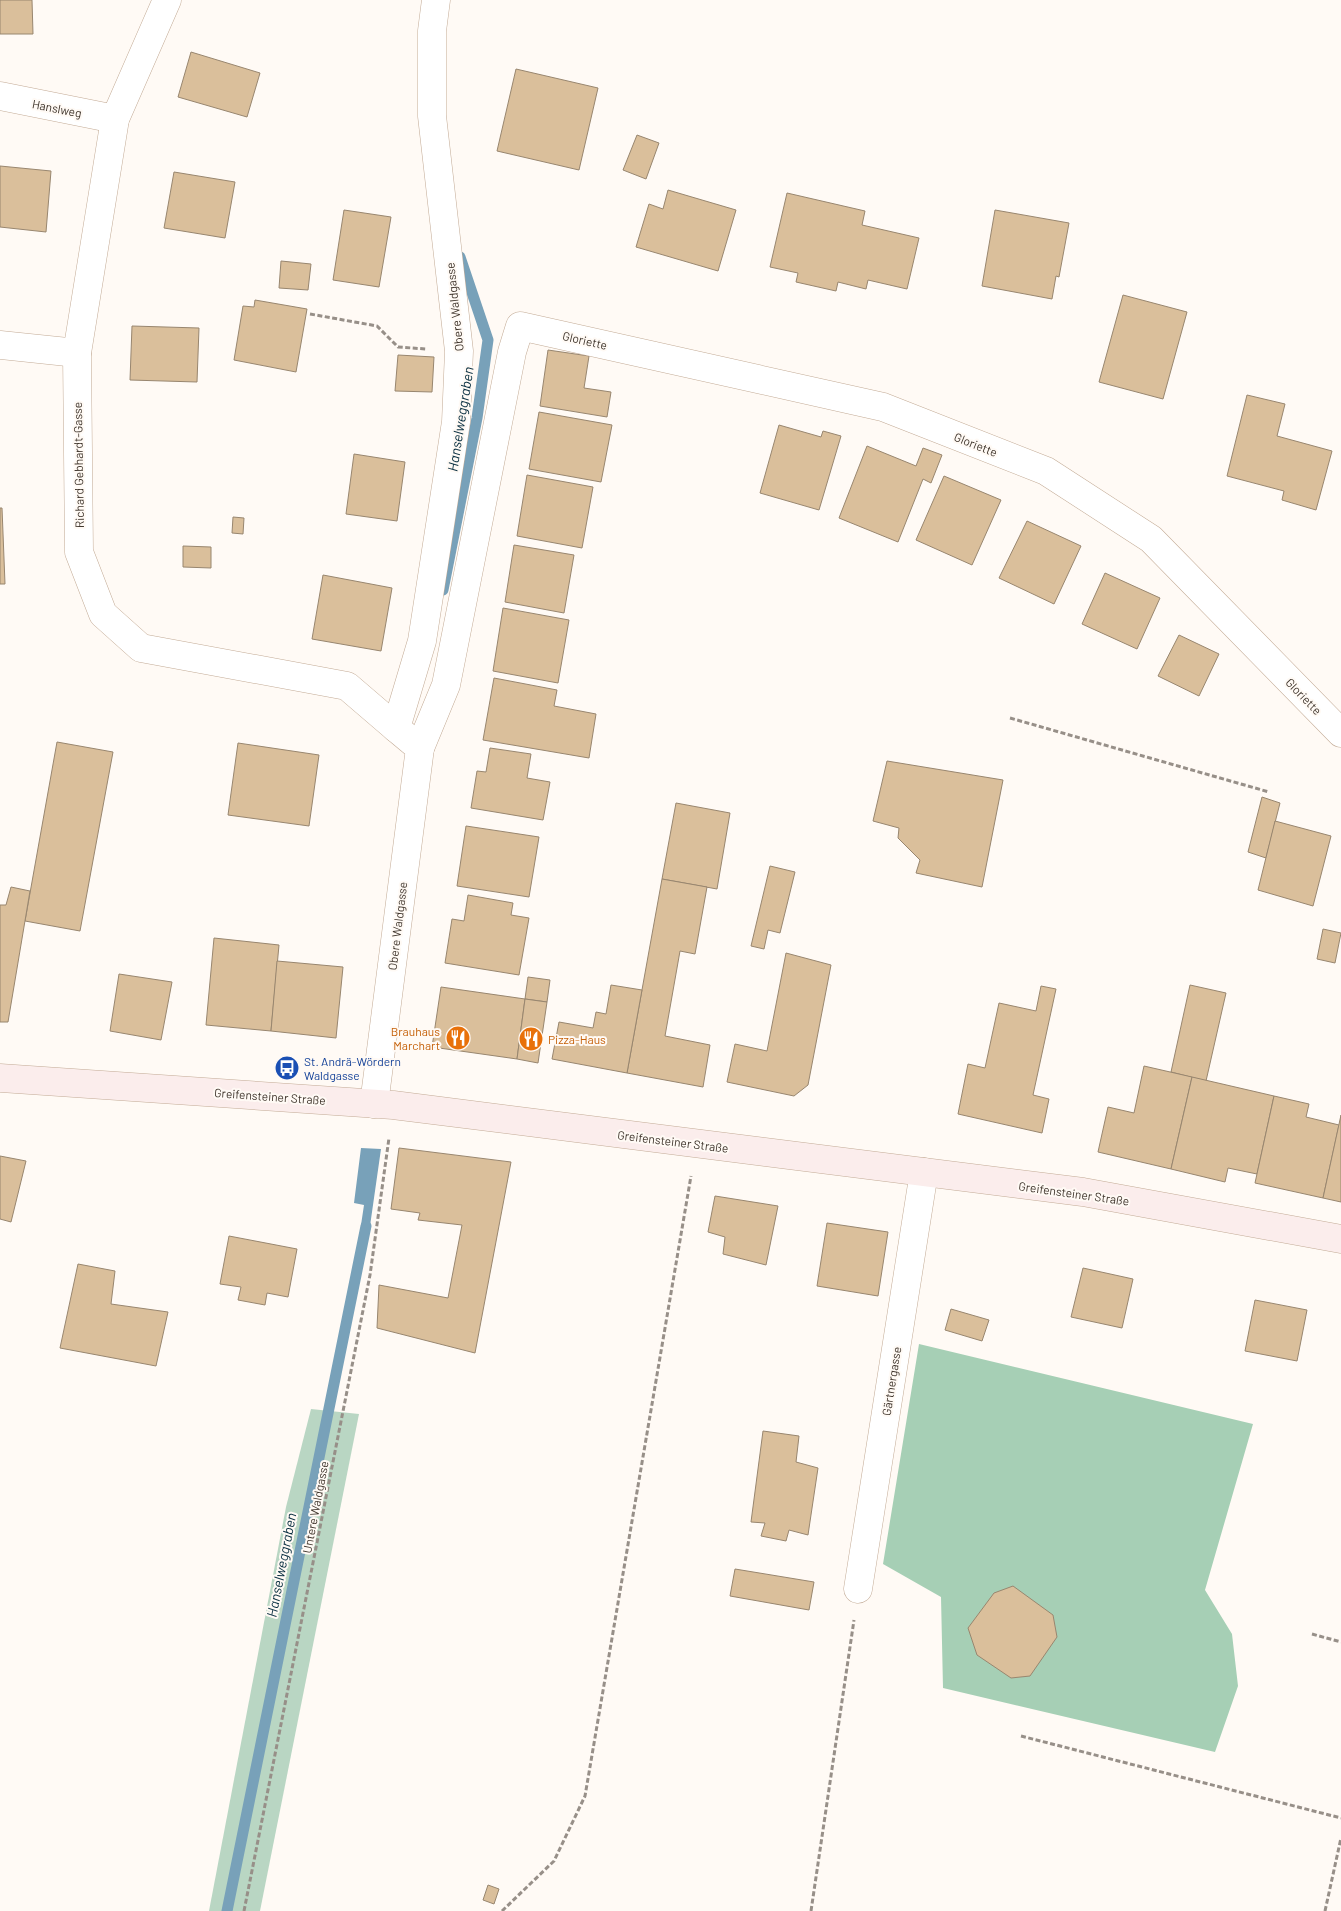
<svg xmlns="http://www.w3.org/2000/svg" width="1341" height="1911" viewBox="0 0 1341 1911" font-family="Barlow,sans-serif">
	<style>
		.green { fill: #b9d6c3 }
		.forest { fill: #a6cfb5 }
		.water { fill: #78a1b9 }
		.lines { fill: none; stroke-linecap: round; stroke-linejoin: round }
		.stream { stroke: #78a1b9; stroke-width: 11 }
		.building { fill: #dabf9b; stroke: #98866f }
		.street-casing { stroke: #c3ab96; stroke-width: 29 }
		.secondary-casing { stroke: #c3ab96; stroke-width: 29 }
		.path { stroke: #978f88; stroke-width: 3; stroke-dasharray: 5 2.5; stroke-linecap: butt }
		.street { stroke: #fff; stroke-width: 28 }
		.secondary { stroke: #fbedec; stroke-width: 28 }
		.labels { text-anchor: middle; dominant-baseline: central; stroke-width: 4; stroke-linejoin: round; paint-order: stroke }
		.street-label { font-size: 12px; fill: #40362d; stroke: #fffaf5 }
		.food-label { font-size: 12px; fill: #c56008; stroke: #fffaf5; text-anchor: end }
		.transit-label { font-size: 12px; fill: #164399; stroke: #fffaf5; text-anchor: start }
		.water-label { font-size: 14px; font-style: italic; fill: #072d3f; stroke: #fffaf5 }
	</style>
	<rect width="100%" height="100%" fill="#fffaf5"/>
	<!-- green -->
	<polygon class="green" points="311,1409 359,1414 260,1911 209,1911 286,1507"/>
	<!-- forest -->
	<polygon class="forest" points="919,1344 1253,1424 1205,1590 1232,1634 1238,1686 1215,1752 943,1688 941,1597 883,1564"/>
	<!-- water -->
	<polygon class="water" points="361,1148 381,1149 370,1226 361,1225 364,1205 354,1203"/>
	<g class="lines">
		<!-- stream -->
		<g class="stream">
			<polyline points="443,590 477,418 488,340 460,257"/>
			<polyline points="227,1911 366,1226"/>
		</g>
	</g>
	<!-- building -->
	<g class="building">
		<polygon points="0,0 32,0 33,34 0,34"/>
		<polygon points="191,52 260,73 247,117 178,97"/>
		<polygon points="516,69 598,88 579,170 497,151"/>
		<polygon points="637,135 659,143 646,179 623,170"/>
		<polygon points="0,166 51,171 46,232 0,227"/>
		<polygon points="174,172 235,182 225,238 164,228"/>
		<polygon points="668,190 736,210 718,271 636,247 649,204 663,209"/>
		<polygon points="787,193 865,211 862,225 919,238 907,289 868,280 866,289 838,282 836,291 796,282 798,273 770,267"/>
		<polygon points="344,210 391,217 379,287 333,280"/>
		<polygon points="995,210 1069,223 1059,277 1056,276 1052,299 982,286"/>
		<polygon points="281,261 311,264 308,290 279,288"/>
		<polygon points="1123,295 1187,312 1163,399 1099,382"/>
		<polygon points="255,300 307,309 296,372 234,360 243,306 254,307"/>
		<polygon points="132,326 199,328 197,382 130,380"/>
		<polygon points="548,350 589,356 584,388 611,392 607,417 540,406"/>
		<polygon points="398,355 434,357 432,392 395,391"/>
		<polygon points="1247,395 1285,404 1277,436 1332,451 1316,510 1282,500 1284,491 1227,476"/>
		<polygon points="539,412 612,425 601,482 529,469"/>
		<polygon points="779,425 821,437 823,431 841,436 819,510 760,493"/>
		<polygon points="867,446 916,466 923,448 942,455 931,483 923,479 898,542 839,518"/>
		<polygon points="354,454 405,462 397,521 346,514"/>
		<polygon points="527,475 593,487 582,548 517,536"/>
		<polygon points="944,476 1001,500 972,565 916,540"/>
		<polygon points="0,508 2,508 5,584 0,584"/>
		<polygon points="233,517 244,518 243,534 232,533"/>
		<polygon points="1027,521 1081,546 1054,604 999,578"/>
		<polygon points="514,545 574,555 564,613 505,602"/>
		<polygon points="183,546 211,547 211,568 183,567"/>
		<polygon points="1105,573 1160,598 1137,649 1082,624"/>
		<polygon points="323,575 392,588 381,651 312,639"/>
		<polygon points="503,608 569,620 558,683 493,671"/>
		<polygon points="1179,635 1219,654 1199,696 1158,676"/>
		<polygon points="494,678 557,690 554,706 596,714 589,758 483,740"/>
		<polygon points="57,742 113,752 80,931 25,921"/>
		<polygon points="238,743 319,755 309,826 228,815"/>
		<polygon points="490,748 531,754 527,778 550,782 543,820 471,808 477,771 486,772"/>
		<polygon points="887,761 1003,780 982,887 916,873 920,860 898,838 899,828 873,821"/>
		<polygon points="1262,797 1280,803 1266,858 1248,852"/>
		<polygon points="676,803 730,813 717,889 662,879"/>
		<polygon points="1275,821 1331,836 1313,906 1258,890"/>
		<polygon points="466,826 539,837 529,897 457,886"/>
		<polygon points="770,866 795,872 780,933 768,930 764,949 751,946"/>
		<polygon points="662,879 707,887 695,954 680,951 665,1036 710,1045 703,1087 627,1073"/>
		<polygon points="11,887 30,891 8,1022 0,1022 0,905 6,905"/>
		<polygon points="468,895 513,903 511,915 529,918 519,975 445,963 452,919 464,921"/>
		<polygon points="1323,929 1341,933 1335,963 1317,959"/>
		<polygon points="214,938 279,945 271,1031 206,1025"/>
		<polygon points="786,953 831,965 808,1085 794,1096 727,1082 735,1044 767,1051"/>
		<polygon points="277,961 343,967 336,1038 271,1031"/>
		<polygon points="119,974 172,982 161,1040 110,1031"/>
		<polygon points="528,977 550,980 547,1002 525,999"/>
		<polygon points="611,985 642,990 627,1073 552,1059 559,1022 593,1028 596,1012 606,1014"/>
		<polygon points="1190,985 1226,993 1206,1081 1171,1072"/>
		<polygon points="1041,986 1056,989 1033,1095 1049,1099 1042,1133 958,1114 968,1064 985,1068 999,1003 1036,1011"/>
		<polygon points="441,987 525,999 517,1059 432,1047"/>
		<polygon points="525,999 547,1002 538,1063 517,1059"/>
		<polygon points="1144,1066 1192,1077 1171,1169 1098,1152 1108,1107 1134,1113"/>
		<polygon points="1192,1077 1274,1096 1257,1174 1228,1168 1225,1182 1171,1169"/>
		<polygon points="1274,1096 1309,1104 1306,1117 1339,1125 1323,1198 1255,1183"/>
		<polygon points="1341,1115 1341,1202 1323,1198"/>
		<polygon points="399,1148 511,1162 475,1353 377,1328 379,1285 448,1298 462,1225 418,1220 420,1213 391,1209"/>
		<polygon points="0,1156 26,1161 11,1222 0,1219"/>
		<polygon points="715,1196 778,1206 766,1265 723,1254 725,1237 708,1232"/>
		<polygon points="827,1223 888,1232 878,1296 817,1286"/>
		<polygon points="229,1236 297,1249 288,1297 267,1293 265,1305 238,1300 241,1287 220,1284"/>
		<polygon points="78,1264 115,1271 111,1304 168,1312 156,1366 60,1348"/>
		<polygon points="1083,1268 1133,1279 1122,1328 1071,1317"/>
		<polygon points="1255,1300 1307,1310 1297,1361 1245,1351"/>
		<polygon points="951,1309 989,1320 982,1341 945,1330"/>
		<polygon points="763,1431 799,1436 796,1462 818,1468 808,1535 789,1530 786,1541 761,1536 765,1523 751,1522"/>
		<polygon points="735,1569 814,1582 809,1610 730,1596"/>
		<polygon points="1013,1586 1053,1615 1057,1637 1030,1676 1011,1678 977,1655 968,1628 994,1593"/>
		<polygon points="488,1885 499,1889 494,1904 483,1900"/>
	</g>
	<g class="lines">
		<defs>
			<g id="street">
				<polyline points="167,0 115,119 77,353 79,552 103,614 141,648 347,686 396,728"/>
				<polyline points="0,96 115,119"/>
				<polyline points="0,345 77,353"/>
				<polyline points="420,748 446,685 512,352 520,326 883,407 1046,471 1151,539 1341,733"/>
				<polyline points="374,1104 420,748 396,728 422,641 456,422 459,351 432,116 432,31 436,0"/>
				<polyline points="858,1589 924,1172"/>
			</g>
			<polyline id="secondary" points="0,1078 393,1105 1083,1192 1341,1239"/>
		</defs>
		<!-- street casing -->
		<use href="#street" class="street-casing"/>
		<!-- secondary casing -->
		<use href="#secondary" class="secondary-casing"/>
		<!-- path -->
		<g class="path">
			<polyline points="310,314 377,326 398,347 426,349"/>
			<polyline points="1010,718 1269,792"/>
			<polyline points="1312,1634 1341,1642"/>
			<polyline points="1021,1736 1341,1818"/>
			<polyline points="244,1911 370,1275 389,1138"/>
			<polyline points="502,1911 554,1861 585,1796 691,1176"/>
			<polyline points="811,1911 854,1620"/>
			<polyline points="1325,1911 1341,1838"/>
		</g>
		<!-- street -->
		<use href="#street" class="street"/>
		<!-- secondary -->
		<use href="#secondary" class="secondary"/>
	</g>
	<!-- icons -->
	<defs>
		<symbol id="restaurant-disc" viewBox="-11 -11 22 22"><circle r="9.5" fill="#e8710a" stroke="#fffaf5"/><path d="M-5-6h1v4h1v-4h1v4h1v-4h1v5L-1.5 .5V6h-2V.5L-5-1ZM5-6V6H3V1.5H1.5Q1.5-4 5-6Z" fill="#fff"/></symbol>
		<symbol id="bus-disc" viewBox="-11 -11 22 22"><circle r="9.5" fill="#1a4fb4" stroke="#fffaf5"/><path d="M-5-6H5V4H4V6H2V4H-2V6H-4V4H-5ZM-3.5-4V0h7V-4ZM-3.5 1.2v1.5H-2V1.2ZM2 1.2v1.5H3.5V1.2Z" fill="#fff"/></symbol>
	</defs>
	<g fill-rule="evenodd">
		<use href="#restaurant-disc" x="444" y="1024" width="28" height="28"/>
		<use href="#restaurant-disc" x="517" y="1025" width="28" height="28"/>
		<use href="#bus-disc" x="273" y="1054" width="28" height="28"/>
	</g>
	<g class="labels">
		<!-- street labels -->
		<g class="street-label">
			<text transform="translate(57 108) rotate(11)">Hanslweg</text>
			<text transform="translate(454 307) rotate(-96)">Obere Waldgasse</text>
			<text transform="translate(585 340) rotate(13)">Gloriette</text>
			<text transform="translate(976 444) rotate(22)">Gloriette</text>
			<text transform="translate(78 465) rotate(-91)">Richard Gebhardt-Gasse</text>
			<text transform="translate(1304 696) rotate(46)">Gloriette</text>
			<text transform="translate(397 926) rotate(-83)">Obere Waldgasse</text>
			<text transform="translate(270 1096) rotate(4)">Greifensteiner Straße</text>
			<text transform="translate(673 1141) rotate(7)">Greifensteiner Straße</text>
			<text transform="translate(1074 1193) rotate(8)">Greifensteiner Straße</text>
			<text transform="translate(891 1381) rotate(-81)">Gärtnergasse</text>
			<text transform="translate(315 1507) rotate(-79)">Untere Waldgasse</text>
		</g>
		<!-- food labels -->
		<g class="food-label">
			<text x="440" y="1031">Brauhaus<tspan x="440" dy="14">Marchart</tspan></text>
			<text x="548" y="1039" text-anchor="start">Pizza-Haus</text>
		</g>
		<!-- transit labels -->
		<g class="transit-label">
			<text x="304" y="1061">St. Andrä-Wördern<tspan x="304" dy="14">Waldgasse</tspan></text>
		</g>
		<!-- water labels -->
		<g class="water-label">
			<text transform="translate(460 419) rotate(-81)">Hanselweggraben</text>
			<text transform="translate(281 1565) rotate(-79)">Hanselweggraben</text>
		</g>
	</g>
</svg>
